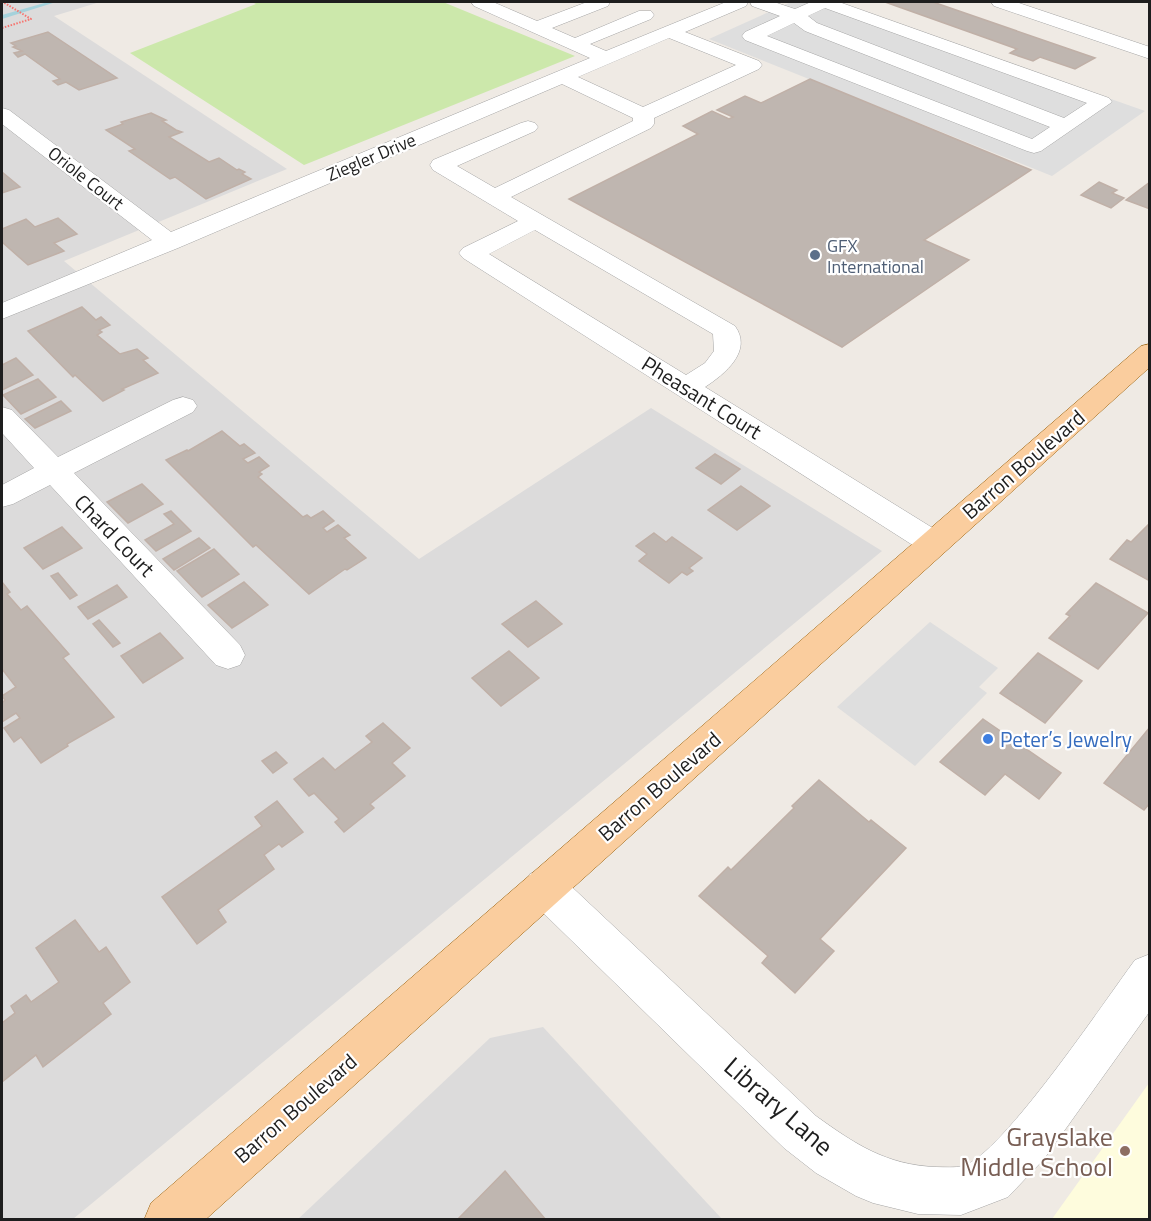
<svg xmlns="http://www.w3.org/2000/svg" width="1151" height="1221" viewBox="0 0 1151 1221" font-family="'Titillium Web',sans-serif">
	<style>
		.residential { fill: #dcdbdb }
		.education { fill: #fefcdd }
		.grass { fill: #cce8ab }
		.parking { fill: #dedede }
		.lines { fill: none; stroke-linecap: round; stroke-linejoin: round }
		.stream { fill: #a5d2db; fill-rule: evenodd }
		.building { fill: #bfb6b0; stroke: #c0b0a7; stroke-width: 1.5 }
		.minor-casing { stroke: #a5a5a5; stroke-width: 1 }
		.major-casing { stroke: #945b03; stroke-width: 1 }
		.path { stroke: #f6736d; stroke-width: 2; stroke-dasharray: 1.5 1.5; stroke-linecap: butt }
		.minor { fill: #fff; fill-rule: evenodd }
		.major { fill: #facd9e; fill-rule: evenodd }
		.service-dot { fill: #5c6f8a; stroke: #fff; stroke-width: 2 }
		.shop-dot { fill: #3f7fe0; stroke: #fff; stroke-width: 2 }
		.education-dot { fill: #8d6e63; stroke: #fff; stroke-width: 2 }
		.labels { text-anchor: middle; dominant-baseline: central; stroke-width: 4.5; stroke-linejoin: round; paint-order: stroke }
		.far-street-label { font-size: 18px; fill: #1e1e1e; stroke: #fff }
		.far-service-label { font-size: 18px; fill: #4e5e75; stroke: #fff; text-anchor: start }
		.street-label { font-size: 21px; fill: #1e1e1e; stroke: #fff }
		.shop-label { font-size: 21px; fill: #366cbe; stroke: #fff; text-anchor: start }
		.near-street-label { font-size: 26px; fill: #1e1e1e; stroke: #fff }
		.near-education-label { font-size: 26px; fill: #785e54; stroke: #fff; text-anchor: end }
	</style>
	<rect width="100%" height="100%" fill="#efeae4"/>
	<!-- residential -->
	<g class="residential">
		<polygon points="2,2 100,2 54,16 287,169 64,261 419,559 651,408 882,551 73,1219 2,1220"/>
		<polygon points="543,1027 722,1219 297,1220 490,1038"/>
	</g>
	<!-- education -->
	<polygon class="education" points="1149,1083 1149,1219 1052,1219"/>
	<!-- grass -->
	<polygon class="grass" points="252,2 443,2 575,56 304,165 130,53 256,4"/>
	<!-- parking -->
	<g class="parking">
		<polygon points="791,2 836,2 1145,111 1052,176 709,39"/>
		<polygon points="930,622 998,668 979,687 987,693 915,766 837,707"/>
	</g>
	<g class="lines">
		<!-- stream -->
		<polygon class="stream" points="48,2 56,2 2,19 2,15"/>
	</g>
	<!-- building -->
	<g class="building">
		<polygon points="885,2 933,2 1095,58 1075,69 1040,57 1033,61 1010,53 1017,49"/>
		<polygon points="48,32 117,78 79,90 66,82 58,85 53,81 60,79 25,54 18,57 14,53 22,51 13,47 16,46 11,43"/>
		<polygon points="810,79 1031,170 924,240 969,260 842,347 569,199 698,134 683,126 712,111 729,119 733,117 717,110 745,96 761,103"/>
		<polygon points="151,113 166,120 162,121 176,130 182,132 169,137 209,162 219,158 237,170 239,169 245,172 242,174 251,179 206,199 175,177 170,179 129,151 135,149 106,130 123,124 121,122"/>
		<polygon points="2,172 20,187 2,193"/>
		<polygon points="1099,182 1117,190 1112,193 1124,198 1111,208 1081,195"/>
		<polygon points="1150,182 1150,209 1126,200"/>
		<polygon points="58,218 77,234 54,243 64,251 28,265 2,242 2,229 26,219 35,227"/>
		<polygon points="82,307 96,320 101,317 110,325 99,330 102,332 97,335 120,354 137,349 148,358 143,360 158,373 122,389 124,390 103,401 75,375 73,377 28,331"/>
		<polygon points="16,358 33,375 2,390 2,365"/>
		<polygon points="38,379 56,397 21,414 3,395"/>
		<polygon points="61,401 71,411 35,428 25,419"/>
		<polygon points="222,431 240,446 244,444 255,453 243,459 248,463 259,457 269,466 259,472 262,474 258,477 303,517 307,515 311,518 323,511 334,521 323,528 327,532 338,525 350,535 344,538 366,558 347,570 345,569 309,594 256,545 253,547 166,460 187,450 188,451"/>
		<polygon points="715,454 740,469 721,484 696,468"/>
		<polygon points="142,484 163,504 128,523 107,502"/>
		<polygon points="741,486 770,506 737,530 708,510"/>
		<polygon points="171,511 191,531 156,551 145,540 174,524 164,514"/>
		<polygon points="1148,525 1150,526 1150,581 1110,559 1127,540 1131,542"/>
		<polygon points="62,527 82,548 43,569 24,548"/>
		<polygon points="654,533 666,542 672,537 702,558 689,568 693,571 687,575 682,572 669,583 639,561 647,554 636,546"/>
		<polygon points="199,538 210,548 174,570 163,559"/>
		<polygon points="214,549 239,574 202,597 177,571"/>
		<polygon points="58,573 77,595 70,599 51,576"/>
		<polygon points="2,582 10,592 7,594 21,610 27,606 69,654 63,658 114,717 67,744 68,746 41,763 21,737 14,742 4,728 20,718 16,713 2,722 2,703 5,700 2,696 16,687 2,669"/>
		<polygon points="244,582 268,605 232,628 208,605"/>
		<polygon points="1096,583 1148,613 1098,669 1049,638 1070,616 1066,614"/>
		<polygon points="117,585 127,597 88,619 78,607"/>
		<polygon points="536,601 562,624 528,647 502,624"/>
		<polygon points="99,620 120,643 113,647 93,624"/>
		<polygon points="160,633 183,658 143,683 121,656"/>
		<polygon points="509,651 539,678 501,706 472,678"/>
		<polygon points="1038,653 1082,681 1045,723 1000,693"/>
		<polygon points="983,719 1061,773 1039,799 1005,774 985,795 940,762"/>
		<polygon points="383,723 410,748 392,763 405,776 370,804 374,808 344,832 335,822 339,819 314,793 309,796 294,779 323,758 335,770 372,742 366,736"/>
		<polygon points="1150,727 1150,803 1144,810 1104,783"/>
		<polygon points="276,752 287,763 273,773 262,761"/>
		<polygon points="819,780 869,822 871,820 906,848 820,939 834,951 795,993 762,963 768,956 699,896 728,867 731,870 794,808 792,806"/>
		<polygon points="277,801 303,832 282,847 279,844 264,855 274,869 218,910 226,922 197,944 162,897 262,826 255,817"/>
		<polygon points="75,920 99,952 106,947 130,982 103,1003 111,1014 43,1067 36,1055 2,1082 2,1023 15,1013 11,1006 26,995 31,1002 59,982 36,948"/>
		<polygon points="505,1171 546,1220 457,1220"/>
	</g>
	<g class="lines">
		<defs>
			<g id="minor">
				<path d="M 471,2 L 493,2 L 537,21 L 587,2 L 610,2 L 608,6 L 552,28 L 575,38 L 639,11 L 651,11 L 654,15 L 651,19 L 590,44 L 606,51 L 726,2 L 748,2 L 746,6 L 685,32 L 759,61 L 762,65 L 759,69 L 654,118 L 654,124 L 651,128 L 511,197 L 735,326 C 753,351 725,374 705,387 L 944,535 L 949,543 L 944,551 L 933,554 L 922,551 L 463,258 L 459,253 L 463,248 L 518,221 L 433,170 L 430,165 L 433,160 L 521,123 L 528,121 L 535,123 L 538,127 L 535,131 L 457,166 L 495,188 L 633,121 L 633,118 L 562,84 L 178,248 L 2,319 L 2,303 L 152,240 L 2,124 L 2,108 L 9,110 L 171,232 L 590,58 L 474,6 ZM 669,38 L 736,65 L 643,107 L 578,77 ZM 535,230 L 713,334 L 714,351 L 705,363 L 686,375 L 489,254 Z"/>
				<path d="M 750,2 L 774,2 L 795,9 L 811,2 L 839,2 L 1109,98 L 1112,102 L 1041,151 L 1034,153 L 1027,151 L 745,40 L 742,36 L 745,32 L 780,16 L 752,6 ZM 825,8 L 1087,103 L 1064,118 L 817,23 L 808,16 ZM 794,23 L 805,31 L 1050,127 L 1032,139 L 767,36 Z"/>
				<polygon points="991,2 1016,2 1150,47 1150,59 994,6"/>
				<polygon points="183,397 193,400 197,406 193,412 74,473 240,645 245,655 240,665 228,669 216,665 50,485 13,504 2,507 2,485 34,468 2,433 2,407 12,410 58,457 173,400"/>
				<path d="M 544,868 L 558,874 L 816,1116 C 855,1144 886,1165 936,1167 C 945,1167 955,1168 963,1166 C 1001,1156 1106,999 1135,960 L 1150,954 L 1150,1011 L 1044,1159 L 1008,1197 L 961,1215 L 918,1214 L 873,1203 L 856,1196 L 816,1173 L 784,1148 L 530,900 L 524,887 L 530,874 Z"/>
			</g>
			<polygon id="major" points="1150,344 1150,367 205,1220 144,1220 151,1203 1141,346"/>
		</defs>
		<!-- minor casing -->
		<use href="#minor" class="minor-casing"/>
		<!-- major casing -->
		<use href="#major" class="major-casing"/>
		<!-- path -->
		<polyline class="path" points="2,28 31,19 3,2"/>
		<!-- minor -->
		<use href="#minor" class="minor"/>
		<!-- major -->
		<use href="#major" class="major"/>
	</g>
	<!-- markers -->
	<circle class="service-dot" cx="815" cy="255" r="6"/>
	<circle class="shop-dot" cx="988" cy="739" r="6"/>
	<circle class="education-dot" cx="1125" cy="1151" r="6"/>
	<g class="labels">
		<!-- far-street labels -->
		<g class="far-street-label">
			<text transform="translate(371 157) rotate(-23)">Ziegler Drive</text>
			<text transform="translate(86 178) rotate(38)">Oriole Court</text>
		</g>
		<!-- far-service labels -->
		<g class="far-service-label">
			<text x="827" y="245">GFX<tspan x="827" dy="21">International</tspan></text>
		</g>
		<!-- street labels -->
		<g class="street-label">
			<text transform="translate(702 397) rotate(32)">Pheasant Court</text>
			<text transform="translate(1023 464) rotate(-41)">Barron Boulevard</text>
			<text transform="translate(115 535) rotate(46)">Chard Court</text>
			<text transform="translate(659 786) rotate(-41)">Barron Boulevard</text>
			<text transform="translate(295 1108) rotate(-41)">Barron Boulevard</text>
		</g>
		<!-- shop labels -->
		<g class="shop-label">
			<text x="1000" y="739">Peter’s Jewelry</text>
		</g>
		<!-- near-street labels -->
		<g class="near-street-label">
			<text transform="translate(779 1106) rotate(41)">Library Lane</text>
		</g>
		<!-- near-education labels -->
		<g class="near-education-label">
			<text x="1113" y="1136">Grayslake<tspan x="1113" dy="30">Middle School</tspan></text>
		</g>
	</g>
	<!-- border -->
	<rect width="1151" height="1221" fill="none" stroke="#1e1e1e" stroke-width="6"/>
</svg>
